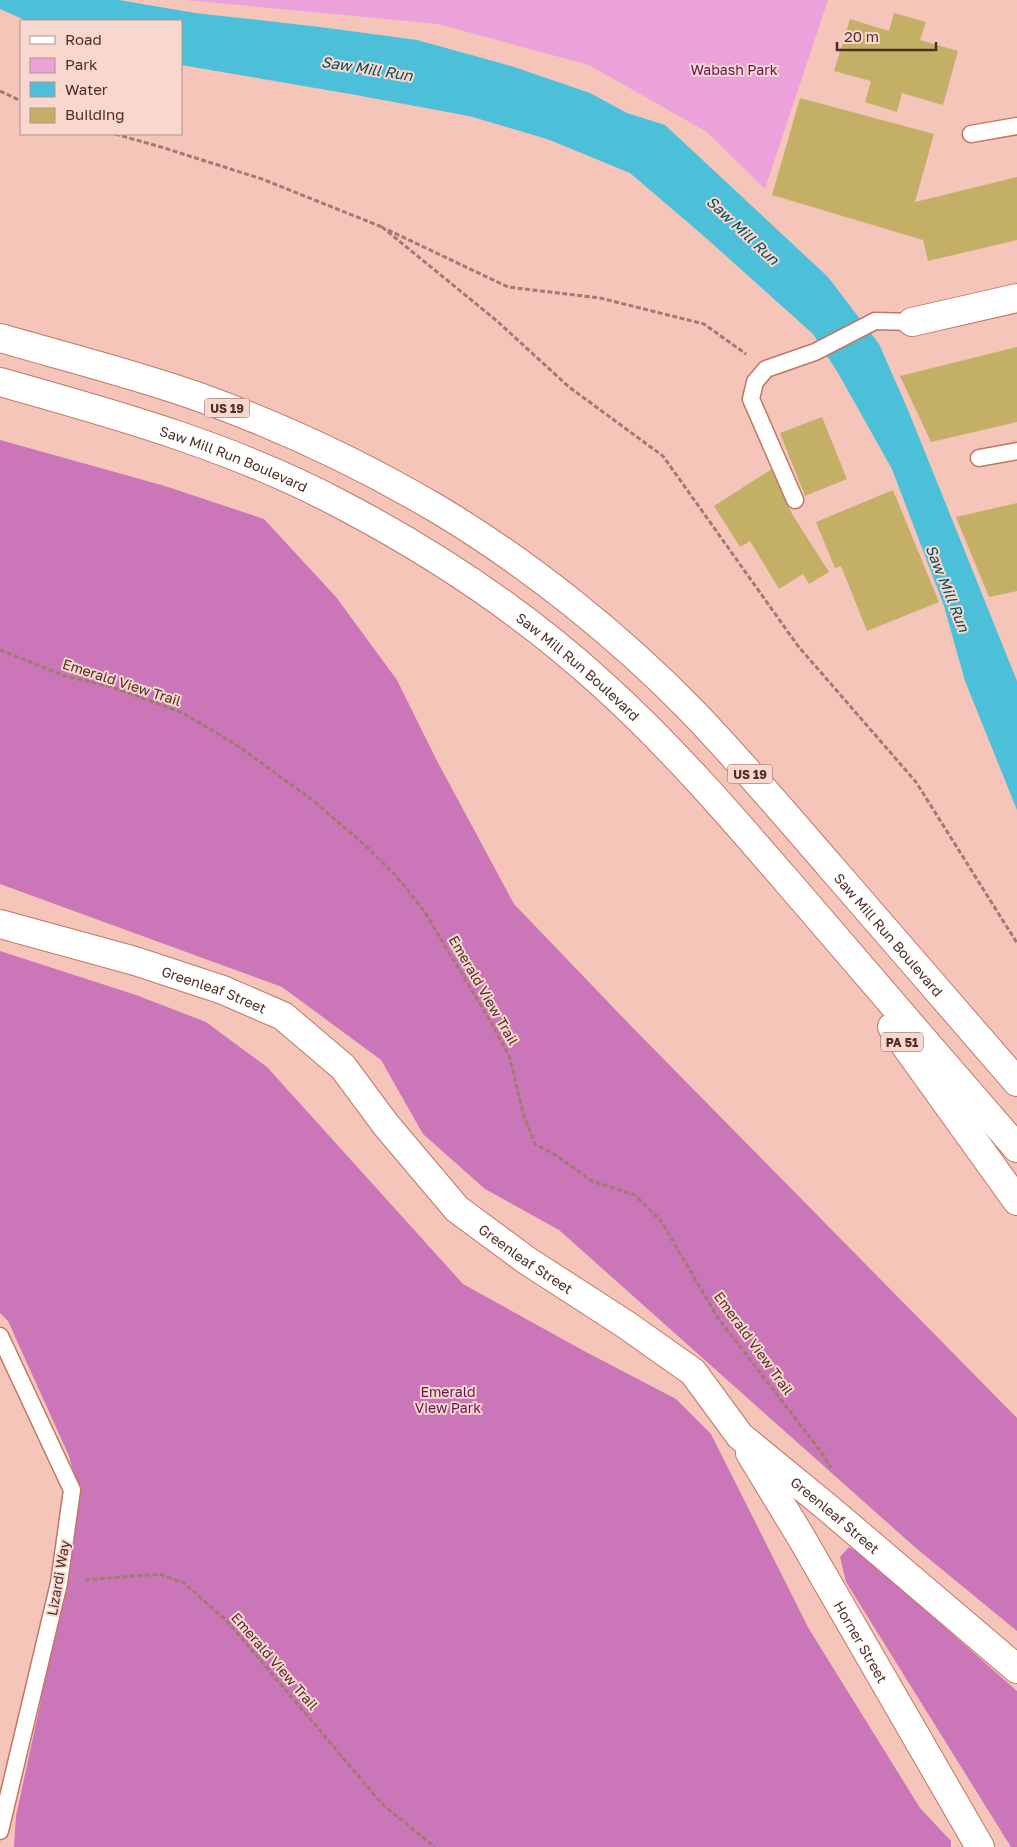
<svg xmlns="http://www.w3.org/2000/svg" width="1017" height="1847" viewBox="0 0 1017 1847" font-family="'Golos Text',sans-serif">
	<style>
		.green { fill: #eca1db }
		.forest { fill: #cb76b9 }
		.water { fill: #4cbfd9 }
		.building { fill: #c3b066 }
		.lines { fill: none; stroke-linecap: round; stroke-linejoin: round }
		.lane-casing { stroke: #c07764; stroke-width: 19 }
		.street-casing { stroke: #c07764; stroke-width: 30 }
		.highway-casing { stroke: #c07764; stroke-width: 30 }
		.path { stroke: #a27a70; stroke-width: 3; stroke-dasharray: 5 2.5; stroke-linecap: butt }
		.lane { stroke: #fff; stroke-width: 16 }
		.street { stroke: #fff; stroke-width: 28 }
		.highway { stroke: #fff; stroke-width: 28 }
		.labels { text-anchor: middle; dominant-baseline: central; stroke-width: 4; stroke-linejoin: round; paint-order: stroke }
		.shield { fill: #f7d7ce; stroke: #816159; stroke-width: 1 }
		.shield-label { font-size: 12px; font-weight: bold; fill: #4e2f27 }
		.park-label { font-size: 14px; fill: #621656; stroke: #f7d7ce }
		.street-label { font-size: 14px; fill: #4e2f27; stroke: #f7d7ce }
		.water-label { font-size: 15px; font-style: italic; fill: #054d5a; stroke: #f7d7ce }
	</style>
	<rect width="100%" height="100%" fill="#f5c5b9"/>
	<!-- green -->
	<polygon class="green" points="187,0 828,0 765,189 707,132 589,65 438,24"/>
	<!-- forest -->
	<g class="forest">
		<polygon points="0,440 165,486 264,519 336,597 397,680 436,759 514,904 632,1027 1017,1418 1017,1631 917,1549 559,1230 485,1189 423,1134 381,1060 282,987 0,884"/>
		<polygon points="0,951 136,995 206,1022 267,1067 463,1284 586,1352 676,1399 711,1434 809,1629 920,1808 951,1841 951,1847 14,1847 16,1816 40,1705 80,1499 69,1456 8,1321 0,1313"/>
		<polygon points="849,1547 863,1555 1017,1691 1017,1847 1011,1847 846,1582 840,1557"/>
	</g>
	<!-- water -->
	<polygon class="water" points="0,0 119,0 195,13 320,27 417,40 511,66 590,93 627,113 665,125 828,277 879,344 908,410 1017,681 1017,810 965,681 944,606 892,469 838,373 813,334 706,238 630,173 547,139 469,116 356,95 181,65 181,21 27,21 0,9"/>
	<!-- building -->
	<g class="building">
		<polygon points="894,13 926,22 920,40 958,51 943,105 902,93 897,112 865,102 871,81 834,71 850,19 889,31"/>
		<polygon points="800,98 934,134 915,202 1017,177 1017,240 928,261 923,240 772,195"/>
		<polygon points="1017,347 1017,422 931,442 900,376"/>
		<polygon points="822,417 847,479 805,496 780,433"/>
		<polygon points="772,469 792,514 829,572 809,584 803,574 779,589 750,541 740,547 714,506"/>
		<polygon points="893,490 939,602 867,631 841,566 835,568 816,522"/>
		<polygon points="1017,503 1017,591 989,597 956,517"/>
	</g>
	<g class="lines">
		<defs>
			<g id="lane">
				<polyline points="971,134 1017,126"/>
				<polyline points="979,458 1017,451"/>
				<polyline points="795,500 751,399 755,382 766,369 815,352 875,321 912,322"/>
				<polyline points="0,1336 72,1490 59,1583 0,1831"/>
			</g>
			<g id="street">
				<polyline points="912,322 1017,298"/>
				<path id="s1" d="M 0,924 L 135,961 L 223,990 L 283,1016 L 343,1067 L 386,1125 L 457,1209 L 526,1260 L 625,1324 L 693,1372 L 740,1436 L 828,1508 L 1017,1669"/>
				<path id="s2" d="M 750,1453 L 801,1537 L 980,1847"/>
			</g>
			<g id="highway">
				<path id="s3" d="M 0,338 C 66,357 134,374 199,397 C 282,427 363,465 439,510 C 529,564 619,636 692,711 C 740,761 785,814 830,866 C 892,938 955,1010 1017,1082"/>
				<path id="s4" d="M 0,382 C 118,415 236,448 344,506 C 437,555 525,614 602,684 C 674,749 736,822 799,895 C 871,979 944,1064 1017,1148"/>
				<polyline points="892,1027 1017,1201"/>
			</g>
		</defs>
		<!-- lane casing -->
		<use href="#lane" class="lane-casing"/>
		<!-- street casing -->
		<use href="#street" class="street-casing"/>
		<!-- highway casing -->
		<use href="#highway" class="highway-casing"/>
		<!-- path -->
		<g class="path">
			<polyline points="0,91 21,101"/>
			<polyline points="115,134 161,147 262,179 382,227"/>
			<polyline points="382,227 497,321 569,387 663,456 798,646 916,782 1017,943"/>
			<polyline points="388,230 508,287 600,298 704,324 746,354"/>
			<polyline points="0,650 65,676 112,687 183,713 238,746 315,802 368,848 397,877 424,911 492,1024 510,1058 523,1113 535,1144 557,1156 592,1181 635,1195 661,1221 718,1318 822,1453 831,1468"/>
			<polyline points="85,1580 159,1574 184,1583 227,1621 383,1805 435,1847"/>
		</g>
		<!-- lane -->
		<use href="#lane" class="lane"/>
		<!-- street -->
		<use href="#street" class="street"/>
		<!-- highway -->
		<use href="#highway" class="highway"/>
	</g>
	<g class="labels">
		<!-- shield labels -->
		<g class="shield">
			<rect x="204.5" y="398.5" width="45" height="19" rx="4"/>
			<rect x="727.5" y="764.5" width="45" height="19" rx="4"/>
			<rect x="881" y="1032.5" width="42" height="19" rx="4"/>
		</g>
		<g class="shield-label">
			<text x="227" y="408">US 19</text>
			<text x="750" y="774">US 19</text>
			<text x="902" y="1042">PA 51</text>
		</g>
		<!-- park labels -->
		<g class="park-label">
			<text x="734" y="69">Wabash Park</text>
			<text x="448" y="1391">Emerald<tspan x="448" dy="16">View Park</tspan></text>
		</g>
		<!-- street labels -->
		<g class="street-label">
			<text stroke="none"><textPath href="#s4" startOffset="246">Saw Mill Run Boulevard</textPath></text>
			<text stroke="none"><textPath href="#s4" startOffset="651">Saw Mill Run Boulevard</textPath></text>
			<text transform="translate(122 682) rotate(18)">Emerald View Trail</text>
			<text stroke="none"><textPath href="#s3" startOffset="1095">Saw Mill Run Boulevard</textPath></text>
			<text stroke="none"><textPath href="#s1" startOffset="224">Greenleaf Street</textPath></text>
			<text transform="translate(484 990) rotate(60)">Emerald View Trail</text>
			<text stroke="none"><textPath href="#s1" startOffset="644">Greenleaf Street</textPath></text>
			<text transform="translate(754 1343) rotate(54)">Emerald View Trail</text>
			<text stroke="none"><textPath href="#s1" startOffset="1049">Greenleaf Street</textPath></text>
			<text transform="translate(58 1578) rotate(-80)">Lizardi Way</text>
			<text stroke="none"><textPath href="#s2" startOffset="219">Horner Street</textPath></text>
			<text transform="translate(275 1661) rotate(49)">Emerald View Trail</text>
		</g>
		<!-- water labels -->
		<g class="water-label">
			<text transform="translate(367 68) rotate(9)">Saw Mill Run</text>
			<text transform="translate(743 230) rotate(43)">Saw Mill Run</text>
			<text transform="translate(948 588) rotate(68)">Saw Mill Run</text>
		</g>
	</g>
	<!-- legend -->
	<rect x="20" y="20" width="162" height="115" fill="#f7d7ce" stroke="#b3948b"/>
	<rect x="30" y="36" width="25" height="8" fill="#ffffff" stroke="#b3948b"/>
	<text x="65" y="45" font-size="15" fill="#4e2f27">Road</text>
	<rect x="30" y="58" width="25" height="15" fill="#eca1db" stroke="#b3948b"/>
	<text x="65" y="70" font-size="15" fill="#4e2f27">Park</text>
	<rect x="30" y="82" width="25" height="15" fill="#4cbfd9" stroke="#b3948b"/>
	<text x="65" y="95" font-size="15" fill="#4e2f27">Water</text>
	<rect x="30" y="108" width="25" height="15" fill="#c3b066" stroke="#b3948b"/>
	<text x="65" y="120" font-size="15" fill="#4e2f27">Building</text>
	<!-- scale -->
	<path d="M837 42v8h99v-8" fill="none" stroke="#4e2f27" stroke-width="2.5"/>
	<text x="844" y="42" font-size="15" fill="#4e2f27" stroke="#f7d7ce" stroke-width="4" paint-order="stroke">20 m</text>
</svg>
